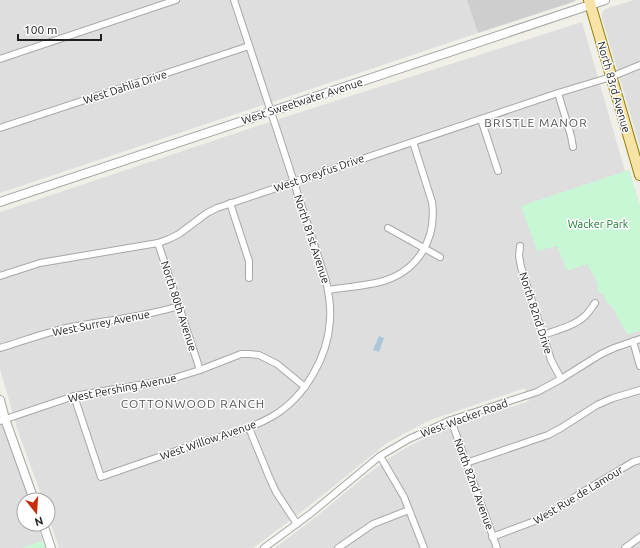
<svg xmlns="http://www.w3.org/2000/svg" width="640" height="548" viewBox="0 0 640 548" font-family="Ubuntu,sans-serif">
	<style>
		.residential { fill: #dedede }
		.religious { fill: #cecece }
		.park { fill: #c8f7d5 }
		.water { fill: #abc7db }
		.lines { fill: none; stroke-linecap: round; stroke-linejoin: round }
		.minor-casing { stroke: #a7a7a7; stroke-width: 8 }
		.tertiary-casing { stroke: #a7a7a7; stroke-width: 10 }
		.primary-casing { stroke: #948009; stroke-width: 12 }
		.minor { stroke: #fff; stroke-width: 6 }
		.tertiary { stroke: #fff; stroke-width: 8 }
		.primary { stroke: #f7e3a6; stroke-width: 10 }
		.labels { text-anchor: middle; dominant-baseline: central; stroke-width: 3; stroke-linejoin: round; paint-order: stroke }
		.street-label { font-size: 11px; fill: #202020; stroke: #fff }
		.park-label { font-size: 11px; fill: #137a2f; stroke: #fff }
		.neighbourhood-label { font-size: 12px; letter-spacing: 1px; fill: #535353; stroke: #fff }
	</style>
	<rect width="100%" height="100%" fill="#f0efe8"/>
	<!-- residential -->
	<g class="residential">
		<polygon points="0,0 467,0 478,33 0,193"/>
		<polygon points="634,0 640,0 640,147 602,18 602,13 604,10 608,8"/>
		<polygon points="582,22 625,171 629,170 640,206 640,548 275,548 317,516 369,473 391,457 411,445 442,430 529,401 525,388 436,418 422,424 387,443 304,510 253,548 59,548 48,515 48,500 43,500 17,428 0,369 0,212 248,129"/>
		<polygon points="0,409 29,500 24,500 24,524 37,524 45,548 0,548"/>
	</g>
	<!-- religious -->
	<polygon class="religious" points="467,0 576,0 573,2 478,33"/>
	<!-- park -->
	<g class="park">
		<polygon points="629,170 640,206 640,331 627,334 612,307 607,303 604,295 599,292 596,280 587,264 567,271 557,246 537,251 521,206"/>
		<polygon points="43,541 45,548 21,548"/>
	</g>
	<!-- water -->
	<polygon class="water" points="379,336 384,338 379,352 373,350"/>
	<g class="lines">
		<defs>
			<g id="minor">
				<polyline points="0,59 176,0"/>
				<polyline points="558,93 571,136 573,147"/>
				<polyline points="481,119 498,171"/>
				<polyline points="0,128 249,46"/>
				<polyline points="230,203 249,261 249,278"/>
				<polyline points="388,228 440,257"/>
				<polyline points="158,243 200,370"/>
				<polyline points="520,246 519,256 521,267 551,360 561,379"/>
				<polyline points="0,276 40,263 158,243 169,239 179,234 207,213 217,208 558,93 611,77 640,65"/>
				<path d="M 328,290 C 346,287 364,286 380,282 C 418,272 437,239 432,202 L 413,142"/>
				<path d="M 543,335 C 557,330 574,326 585,316 C 589,312 592,307 595,303"/>
				<polyline points="633,341 640,366"/>
				<path d="M 0,348 C 23,341 47,332 71,327 C 107,320 144,317 179,306"/>
				<path d="M 74,396 L 101,477 C 133,466 164,455 196,444 C 222,436 249,430 273,416 C 305,397 328,357 330,320 C 331,307 329,294 326,281 L 275,124 L 234,0"/>
				<polyline points="451,420 497,548"/>
				<polyline points="0,421 74,396 168,380 200,370 241,354 249,354 259,355 277,364 305,387"/>
				<polyline points="249,428 270,479 276,492 297,524"/>
				<polyline points="380,456 404,497 424,548"/>
				<polyline points="466,463 548,435 561,428 597,405 613,398 640,390"/>
				<polyline points="492,537 532,522 554,511 578,495 633,462 640,460"/>
				<polyline points="264,548 310,514 380,456 409,439 451,420 537,392 561,379 601,354 614,348 640,339"/>
				<polyline points="338,548 373,524 409,510"/>
				<polyline points="625,548 640,537"/>
			</g>
			<g id="tertiary">
				<polyline points="0,202 605,0"/>
				<polyline points="0,400 5,419 34,500"/>
				<polyline points="43,524 51,548"/>
			</g>
			<polyline id="primary" points="589,0 640,175"/>
		</defs>
		<!-- minor casing -->
		<use href="#minor" class="minor-casing"/>
		<!-- tertiary casing -->
		<use href="#tertiary" class="tertiary-casing"/>
		<!-- primary casing -->
		<use href="#primary" class="primary-casing"/>
		<!-- minor -->
		<use href="#minor" class="minor"/>
		<!-- tertiary -->
		<use href="#tertiary" class="tertiary"/>
		<!-- primary -->
		<use href="#primary" class="primary"/>
	</g>
	<g class="labels">
		<!-- street labels -->
		<g class="street-label">
			<text transform="translate(125 87) rotate(-18)">West Dahlia Drive</text>
			<text transform="translate(614 87) rotate(74)">North 83rd Avenue</text>
			<text transform="translate(302 101) rotate(-18)">West Sweetwater Avenue</text>
			<text transform="translate(319 173) rotate(-19)">West Dreyfus Drive</text>
			<text transform="translate(312 239) rotate(72)">North 81st Avenue</text>
			<text transform="translate(179 306) rotate(72)">North 80th Avenue</text>
			<text transform="translate(536 313) rotate(72)">North 82nd Drive</text>
			<text transform="translate(101 323) rotate(-11)">West Surrey Avenue</text>
			<text transform="translate(122 388) rotate(-11)">West Pershing Avenue</text>
			<text transform="translate(464 418) rotate(-20)">West Wacker Road</text>
			<text transform="translate(208 440) rotate(-19)">West Willow Avenue</text>
			<text transform="translate(474 484) rotate(70)">North 82nd Avenue</text>
			<text transform="translate(578 495) rotate(-31)">West Rue de Lamour</text>
		</g>
		<!-- park labels -->
		<g class="park-label">
			<text x="598" y="224">Wacker Park</text>
		</g>
		<!-- neighbourhood labels -->
		<g class="neighbourhood-label">
			<text x="536" y="122">BRISTLE MANOR</text>
			<text x="193" y="403">COTTONWOOD RANCH</text>
		</g>
	</g>
	<!-- north arrow -->
	<g transform="translate(36 512) rotate(163)"><circle r="19" fill="#ffffff" stroke="#a6a6a6"/>
	<path d="M0-3L7 15L0 10L-7 15Z" fill="#c52f0c"/>
	<text y="-6" font-size="11" font-weight="bold" text-anchor="middle" fill="#202020">N</text>
	</g>
	<!-- scale -->
	<path d="M18 34v6h83v-6" fill="none" stroke="#202020" stroke-width="2"/>
	<text x="24" y="34" font-size="12" fill="#202020" stroke="#ffffff" stroke-width="3" paint-order="stroke">100 m</text>
</svg>
